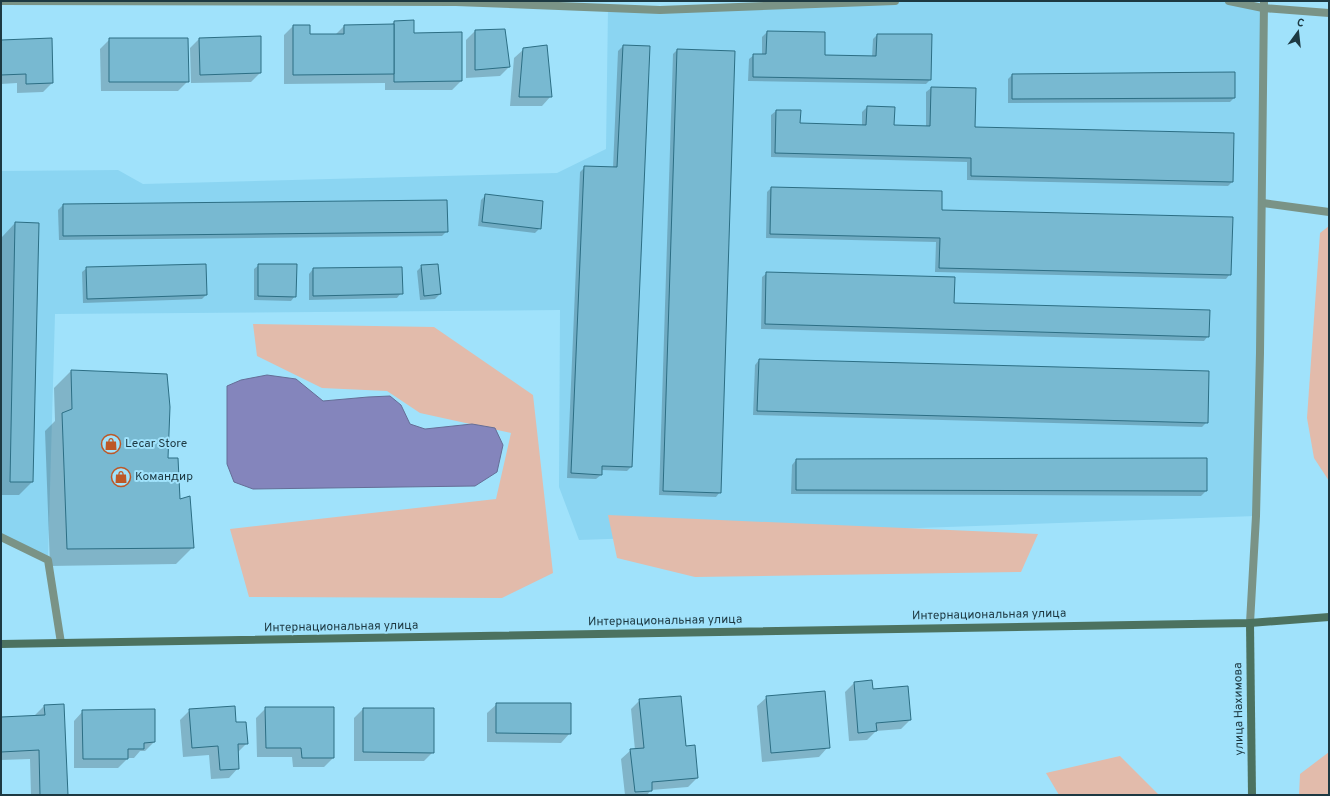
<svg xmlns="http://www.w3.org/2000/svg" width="1330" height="796" viewBox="0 0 1330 796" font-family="Overpass,sans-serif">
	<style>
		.built { fill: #8bd5f2 }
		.green { fill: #e2bbab }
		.water { fill: #8485bc; stroke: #656e97 }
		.shadow { fill: #0003 }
		.building { fill: #78b9d1; stroke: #2c6e84 }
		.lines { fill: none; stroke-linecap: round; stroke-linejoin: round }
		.lane { stroke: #7a9386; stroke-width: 8 }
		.street { stroke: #7a9386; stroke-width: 8 }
		.secondary { stroke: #4c7260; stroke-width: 8 }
		.labels { text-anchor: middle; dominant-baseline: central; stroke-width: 4; stroke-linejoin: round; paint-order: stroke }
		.poi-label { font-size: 12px; fill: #1d3942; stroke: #a0e2fb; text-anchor: start }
		.street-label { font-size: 12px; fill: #1d3942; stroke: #a0e2fb }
	</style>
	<rect width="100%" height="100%" fill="#a0e2fb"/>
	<!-- built -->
	<polygon class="built" points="895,1 1229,1 1263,8 1256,516 579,540 559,487 560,310 55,314 48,560 1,537 1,171 118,170 143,184 557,173 606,149 608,8"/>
	<!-- green -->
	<g class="green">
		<polygon points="1329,226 1329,481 1314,458 1307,418 1320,233"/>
		<polygon points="253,324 434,327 533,395 553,573 502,598 249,597 230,529 496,499 511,433 420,413 387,391 322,388 257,356"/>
		<polygon points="608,515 1038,534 1021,572 695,577 617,558"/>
		<polygon points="1329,752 1329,795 1299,795 1300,774"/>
		<polygon points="1120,756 1159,795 1059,795 1046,773"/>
	</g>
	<!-- water -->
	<polygon class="water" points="267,375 296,379 323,401 368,397 390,396 401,405 410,424 425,429 472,424 495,428 503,445 497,472 475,486 253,489 234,482 227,464 227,386 241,380"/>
	<!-- shadow -->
	<g class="shadow">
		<polygon points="394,22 413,34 461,81 452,90 385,90 385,83 284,84 284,35 293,26 309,35 335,35 344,26 391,25"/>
		<polygon points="475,31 509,67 500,76 466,78 466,40"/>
		<polygon points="767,32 824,33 824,56 872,57 873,39 877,35 930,80 926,84 748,81 749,59 754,55 762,55 762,37"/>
		<polygon points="110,39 188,81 178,91 101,91 100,49"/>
		<polygon points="199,39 260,73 251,82 191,83 190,48"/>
		<polygon points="1,41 52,83 43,92 17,93 17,83 1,84"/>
		<polygon points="623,46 631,467 627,471 601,470 601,475 596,479 567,478 580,172 585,167 613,168 618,51"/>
		<polygon points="524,49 551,96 542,106 510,106 514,58"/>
		<polygon points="677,50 720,492 716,497 659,495 673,54"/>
		<polygon points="1012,75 1234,98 1230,102 1008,103 1008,79"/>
		<polygon points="931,88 974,128 1232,182 1228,186 967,180 967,162 771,157 771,115 776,111 800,111 799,124 862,126 862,112 867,107 893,126 926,127 926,92"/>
		<polygon points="771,188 941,211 1230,274 1226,279 935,272 936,242 766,238 767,192"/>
		<polygon points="486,195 540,228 535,233 478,226 481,200"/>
		<polygon points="446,201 447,231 442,236 59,240 58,210 63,205"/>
		<polygon points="15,223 32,482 19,495 1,495 2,237"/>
		<polygon points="259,265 295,296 291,301 254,300 254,269"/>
		<polygon points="422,266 440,294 435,299 420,300 417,271"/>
		<polygon points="87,268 206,295 202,299 83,303 82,272"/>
		<polygon points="313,269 401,293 397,298 309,300 309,274"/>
		<polygon points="767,273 953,304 1208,336 1204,341 761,329 762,277"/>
		<polygon points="759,360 1207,422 1202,427 753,415 755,365"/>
		<polygon points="71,371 167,459 193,547 176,564 50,566 45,431 55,421 54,388"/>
		<polygon points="1206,459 1206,491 1201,496 791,494 792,465 796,460"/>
		<polygon points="854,683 872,690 910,720 901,729 876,731 867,740 849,741 845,692"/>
		<polygon points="767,697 828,747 819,757 762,762 757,706"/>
		<polygon points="640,700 685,747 697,778 688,787 651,790 647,795 625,795 621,759 631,750 635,750 631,709"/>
		<polygon points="497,704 570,733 561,743 487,742 487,713"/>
		<polygon points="44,706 67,795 31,795 30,759 1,760 1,718 35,717 35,715"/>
		<polygon points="266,708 333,758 324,767 293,767 292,757 257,757 256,718"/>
		<polygon points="363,709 433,752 424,761 354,761 354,718"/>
		<polygon points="190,710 235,724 247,743 237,753 238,768 229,778 211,779 209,755 183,757 180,720"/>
		<polygon points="83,711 154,742 145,751 140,751 134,758 128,758 118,768 74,768 74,721"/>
	</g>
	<!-- building -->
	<g class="building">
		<polygon points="414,20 414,33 462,32 462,81 394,82 394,21"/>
		<polygon points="394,24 394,74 293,75 293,25 310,25 310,34 344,34 344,25"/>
		<polygon points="505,29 510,67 475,70 475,30"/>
		<polygon points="767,31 825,32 825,55 876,56 877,34 932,34 931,80 753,77 753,54 766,54"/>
		<polygon points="261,36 261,73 200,75 199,38"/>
		<polygon points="52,38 53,83 26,84 26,74 1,75 1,40"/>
		<polygon points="109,38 188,38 189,82 109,82"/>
		<polygon points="547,45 552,97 519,97 523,48"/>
		<polygon points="623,45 650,46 632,467 602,466 602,475 571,473 584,166 617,167"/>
		<polygon points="677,49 735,51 721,493 663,491"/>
		<polygon points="1235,72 1235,98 1012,99 1012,74"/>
		<polygon points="931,87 976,88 975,127 1234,133 1233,182 971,176 971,158 775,153 776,110 801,110 800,123 866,125 867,106 895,107 894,125 930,126"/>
		<polygon points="771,187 942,191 942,210 1233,217 1231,275 939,268 940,238 770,234"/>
		<polygon points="485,194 543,201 541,229 482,222"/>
		<polygon points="447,200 448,232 63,236 63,204"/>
		<polygon points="15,222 39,223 33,482 10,482"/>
		<polygon points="206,264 207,295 87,299 86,267"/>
		<polygon points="258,264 297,264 296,297 258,296"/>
		<polygon points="438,264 441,294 424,296 421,265"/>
		<polygon points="402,267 403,294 313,296 313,268"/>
		<polygon points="766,272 955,277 954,303 1210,310 1209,337 765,324"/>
		<polygon points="759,359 1209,371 1208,423 757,411"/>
		<polygon points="71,370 167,374 170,407 168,458 178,458 180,499 190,496 194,548 67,549 62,413 72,409"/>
		<polygon points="1207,458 1207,491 796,490 796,459"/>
		<polygon points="872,680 873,689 908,686 911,720 876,723 877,731 858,733 854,682"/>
		<polygon points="825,691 830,748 771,753 766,696"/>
		<polygon points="681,696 686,746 695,745 698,778 652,782 652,791 635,792 630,749 644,748 639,699"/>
		<polygon points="496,703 571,703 571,734 496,733"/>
		<polygon points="64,704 68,795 40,795 39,750 1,752 1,717 45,715 44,705"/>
		<polygon points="235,706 236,722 246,722 248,744 238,744 239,769 220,770 218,746 192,748 189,709"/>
		<polygon points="265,707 334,707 334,758 302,758 301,748 266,748"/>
		<polygon points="363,708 434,708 434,753 363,752"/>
		<polygon points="155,709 155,742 144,743 144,749 128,749 128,759 83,759 82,710"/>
	</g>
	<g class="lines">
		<!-- lane -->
		<g class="lane">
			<polyline points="1263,203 1329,212"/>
			<polyline points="1,537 48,560 61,643"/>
		</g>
		<!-- street -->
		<g class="street">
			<polyline points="1,1 456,2 660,10 895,1"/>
			<polyline points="1229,1 1263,8 1329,13"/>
			<polyline points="1250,623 1256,516 1260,353 1264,1"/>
		</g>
		<!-- secondary -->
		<g class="secondary">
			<polyline points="1250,623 1252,795"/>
			<polyline points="1,644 1250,623 1329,617"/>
		</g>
	</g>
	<!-- icons -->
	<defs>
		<symbol id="shop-ring" viewBox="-11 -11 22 22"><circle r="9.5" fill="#a0e2fb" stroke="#bd5827" stroke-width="1.5"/><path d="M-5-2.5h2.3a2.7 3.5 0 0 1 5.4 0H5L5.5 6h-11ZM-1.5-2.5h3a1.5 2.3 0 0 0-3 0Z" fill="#bd5827"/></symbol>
	</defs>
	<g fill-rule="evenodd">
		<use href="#shop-ring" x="100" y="433" width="22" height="22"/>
		<use href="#shop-ring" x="110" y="466" width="22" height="22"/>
	</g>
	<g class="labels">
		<!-- poi labels -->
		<g class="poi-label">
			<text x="125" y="444">Lecar Store</text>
			<text x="135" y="477">Командир</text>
		</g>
		<!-- street labels -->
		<g class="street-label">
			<text transform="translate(989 615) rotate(-1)">Интернациональная улица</text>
			<text transform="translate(665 621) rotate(-1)">Интернациональная улица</text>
			<text transform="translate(341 627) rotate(-1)">Интернациональная улица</text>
			<text transform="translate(1239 709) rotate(-91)">улица Нахимова</text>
		</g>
	</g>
	<!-- border -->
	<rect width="1330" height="796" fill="none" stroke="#1d3942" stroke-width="4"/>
	<!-- north arrow -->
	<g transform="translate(1298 32) rotate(15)" stroke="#a0e2fb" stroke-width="3" paint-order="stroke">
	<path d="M0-3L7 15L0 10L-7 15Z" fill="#1d3942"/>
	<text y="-6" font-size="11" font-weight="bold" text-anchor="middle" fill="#1d3942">С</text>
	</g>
</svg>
